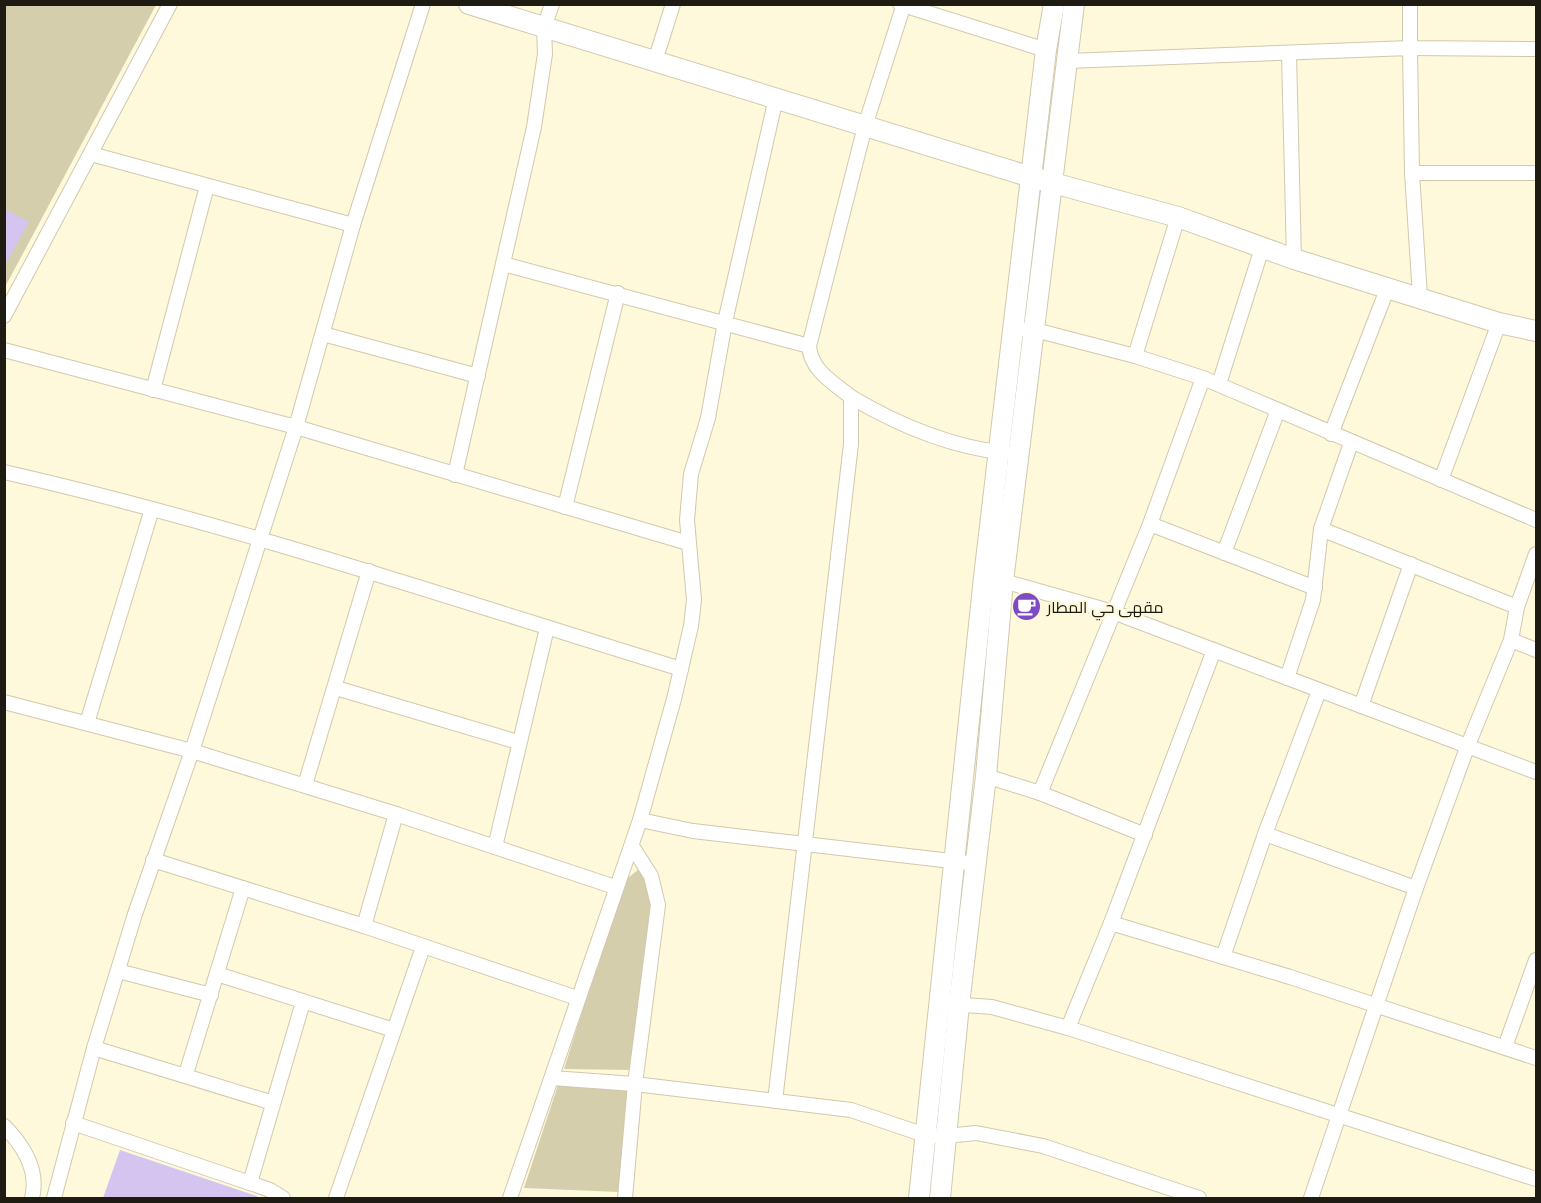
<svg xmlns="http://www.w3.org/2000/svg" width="1541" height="1203" viewBox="0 0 1541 1203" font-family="'Public Sans',Cairo,sans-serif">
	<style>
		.green { fill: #d5ceac }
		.building { fill: #d3c5ef }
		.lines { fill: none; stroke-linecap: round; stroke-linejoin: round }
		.street-casing { stroke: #cfc9ad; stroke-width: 16 }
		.secondary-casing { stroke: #cfc9ad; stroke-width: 22 }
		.street { stroke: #fff; stroke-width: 14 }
		.secondary { stroke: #fff; stroke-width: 20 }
		.labels { text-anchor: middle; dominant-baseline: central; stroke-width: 5; stroke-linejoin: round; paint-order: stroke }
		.poi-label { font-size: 16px; fill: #1e1c12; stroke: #fff9dc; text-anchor: start }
	</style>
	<rect width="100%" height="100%" fill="#fff9dc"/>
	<!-- green -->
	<g class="green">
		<polygon points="5,5 156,5 5,287"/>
		<polygon points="639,869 649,885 651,913 631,1070 564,1069 619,894 628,878"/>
		<polygon points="559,1082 632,1088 618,1192 524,1188"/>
	</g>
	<!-- building -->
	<g class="building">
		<polygon points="4,209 29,222 4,267"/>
		<polygon points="120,1150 257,1196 257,1198 103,1198"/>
	</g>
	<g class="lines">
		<defs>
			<g id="street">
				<polyline points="900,4 1046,50"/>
				<polyline points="1410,4 1410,48 1536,49"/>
				<polyline points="1289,54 1294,259"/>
				<polyline points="655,61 673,4"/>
				<polyline points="1067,61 1410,48 1412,173 1420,297"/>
				<polyline points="91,154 353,225"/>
				<polyline points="1412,173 1536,173"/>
				<polyline points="503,264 809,346"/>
				<polyline points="4,316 170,4"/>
				<polyline points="1015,329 1035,330 1135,356 1203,378 1536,520"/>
				<polyline points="323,334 478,376"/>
				<polyline points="4,350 296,427 688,543"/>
				<polyline points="1135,356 1178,217"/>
				<polyline points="1219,384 1262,248"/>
				<polyline points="153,390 207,186"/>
				<path d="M 851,397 C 898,425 951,447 1006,453"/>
				<polyline points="1331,434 1388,287"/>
				<path d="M 4,472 C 233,524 456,600 681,669"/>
				<polyline points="455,475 534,127 545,54 544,28 552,4"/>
				<polyline points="1441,480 1499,323"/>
				<polyline points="565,507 618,293"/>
				<polyline points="1150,524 1315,588"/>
				<polyline points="1321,529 1517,607"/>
				<polyline points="1224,553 1278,410"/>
				<polyline points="996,579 1113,612 1536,772"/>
				<polyline points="1511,640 1536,650"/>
				<polyline points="1287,678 1313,600 1321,529 1351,443"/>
				<polyline points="336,688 518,742"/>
				<polyline points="4,702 192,751 396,814 615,887"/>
				<polyline points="1361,706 1411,564"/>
				<polyline points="87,723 152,509"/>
				<polyline points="986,776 1040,793 1145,835"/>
				<polyline points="305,785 369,571"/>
				<polyline points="1040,793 1150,524 1203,378"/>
				<polyline points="640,820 693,831 977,864"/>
				<polyline points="1265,834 1416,888"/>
				<polyline points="495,847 547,628"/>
				<polyline points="153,860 364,926 577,998"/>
				<polyline points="1111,923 1290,977 1536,1058"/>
				<polyline points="364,926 396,814"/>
				<polyline points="1223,957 1265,834 1319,691"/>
				<polyline points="118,971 211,995"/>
				<polyline points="217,974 394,1030"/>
				<polyline points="950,1004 992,1007 1068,1028 1536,1179"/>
				<polyline points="1068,1028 1111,923 1214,650"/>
				<polyline points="1505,1047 1536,960"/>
				<polyline points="94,1048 273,1103"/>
				<polyline points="186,1074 243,888"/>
				<polyline points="552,1078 635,1084 851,1110 925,1135 946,1136 976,1133 1043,1146 1199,1198"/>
				<path d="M 775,1101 L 851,444 L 851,397 C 834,383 811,371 809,346 L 865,126 L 904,4"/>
				<polyline points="73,1123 250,1183 270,1190 283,1198"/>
				<path d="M 4,1126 C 24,1146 39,1170 32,1198"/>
				<polyline points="250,1183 303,1002"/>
				<polyline points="54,1198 94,1048 135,914 192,751 296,427 353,225 423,4"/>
				<polyline points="336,1198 423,947"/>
				<polyline points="510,1198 640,820 674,699 691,626 694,600 687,520 691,474 708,418 725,322 776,98"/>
				<polyline points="625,1198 635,1084 658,905 651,876 632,846"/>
				<polyline points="1311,1198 1416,888 1468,745 1511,640 1517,607 1536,554"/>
			</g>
			<g id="secondary">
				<polyline points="469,4 1031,177 1178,217 1294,259 1499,323 1536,331"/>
				<polyline points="919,1198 984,577 1046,50 1054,4"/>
				<polyline points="940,1198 959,1005 986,776 1003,581 1074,4"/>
			</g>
		</defs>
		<!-- street casing -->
		<use href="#street" class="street-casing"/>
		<!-- secondary casing -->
		<use href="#secondary" class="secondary-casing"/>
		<!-- street -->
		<use href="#street" class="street"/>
		<!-- secondary -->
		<use href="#secondary" class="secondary"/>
	</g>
	<!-- icons -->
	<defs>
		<symbol id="cafe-disc" viewBox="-11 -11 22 22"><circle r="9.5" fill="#7f4bc3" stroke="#fff9dc"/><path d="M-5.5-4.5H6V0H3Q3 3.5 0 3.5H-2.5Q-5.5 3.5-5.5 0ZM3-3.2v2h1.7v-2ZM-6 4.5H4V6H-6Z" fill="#fff"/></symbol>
	</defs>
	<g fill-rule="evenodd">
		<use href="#cafe-disc" x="1010" y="590" width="33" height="33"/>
	</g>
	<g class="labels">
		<!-- poi labels -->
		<g class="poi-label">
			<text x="1047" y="607">مقهى حي المطار</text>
		</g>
	</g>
	<!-- border -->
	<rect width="1541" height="1203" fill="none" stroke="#1e1c12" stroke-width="12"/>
</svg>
